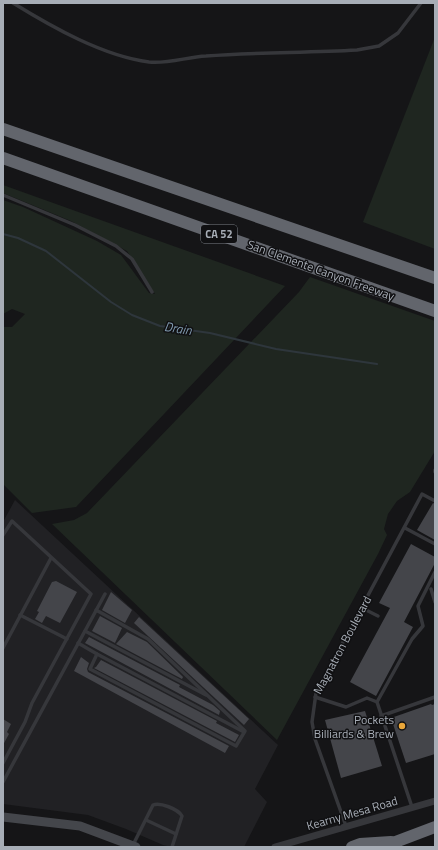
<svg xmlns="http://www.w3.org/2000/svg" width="438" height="850" viewBox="0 0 438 850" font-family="'Titillium Web',sans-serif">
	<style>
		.built { fill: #212124 }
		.green { fill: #1f2620 }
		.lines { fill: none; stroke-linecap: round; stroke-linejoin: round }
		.stream { stroke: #2e363c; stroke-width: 2 }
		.building { fill: #44454a }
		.lane { stroke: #36373b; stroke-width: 3.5 }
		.street { stroke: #36373b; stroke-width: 7 }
		.secondary { stroke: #44464b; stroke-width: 9 }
		.highway { stroke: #62656c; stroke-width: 12 }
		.poi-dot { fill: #eaa73a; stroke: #101012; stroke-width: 1.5 }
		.labels { text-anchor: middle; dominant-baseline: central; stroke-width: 3; stroke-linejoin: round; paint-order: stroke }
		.shield { fill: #101012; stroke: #7a7e85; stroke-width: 1 }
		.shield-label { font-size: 11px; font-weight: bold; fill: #a7adb6 }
		.street-label { font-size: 12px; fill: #a7adb6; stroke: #101012 }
		.poi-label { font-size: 12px; fill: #a7adb6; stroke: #101012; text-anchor: end }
		.water-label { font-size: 13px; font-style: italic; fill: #809bb0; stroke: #101012 }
	</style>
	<rect width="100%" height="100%" fill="#151517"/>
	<!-- built -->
	<polygon class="built" points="15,500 278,745 255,789 267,802 244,847 171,847 163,845 126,829 88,815 3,804 3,522"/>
	<!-- green -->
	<g class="green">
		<polygon points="435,37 435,249 363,222"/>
		<polygon points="3,185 285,286 76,507 32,513 3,484 3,327 12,327 25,314 12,309 3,314 3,200 23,207 97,241 121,255 149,293 155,294 127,251 71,221 3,193"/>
		<polygon points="310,277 435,321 435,451 410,492 397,501 388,514 384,529 387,535 378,554 277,740 52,524 74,520 87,513 299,292"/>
	</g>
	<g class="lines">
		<!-- stream -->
		<polyline class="stream" points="3,234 18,238 46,251 111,302 132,315 160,326 210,333 276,349 377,364"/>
	</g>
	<!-- building -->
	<g class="building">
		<polygon points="433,503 435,504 435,540 417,530"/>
		<polygon points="411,544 435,557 435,563 404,622 413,627 376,696 350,682 390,608 379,603"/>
		<polygon points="56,581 77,592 60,623 46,616 42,623 35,619 39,612 37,611 52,582"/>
		<polygon points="111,592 132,610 125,623 102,610"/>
		<polygon points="100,616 122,628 115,643 92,631"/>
		<polygon points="139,617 249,719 244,725 134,623"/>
		<polygon points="127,632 147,642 183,677 182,679 116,644"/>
		<polygon points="89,637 180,685 179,687 213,705 220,711 219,715 85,643"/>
		<polygon points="81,657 89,663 87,669 88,672 229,746 225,753 74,671"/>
		<polygon points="101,660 217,721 216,723 239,735 235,742 94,668 96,667"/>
		<polygon points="431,704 432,705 435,704 435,754 406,763 391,718"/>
		<polygon points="365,711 382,766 341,778 325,720"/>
		<polygon points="3,719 11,724 7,732 9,734 3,745"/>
	</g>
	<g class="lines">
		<!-- lane -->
		<g class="lane">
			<path d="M 13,3 C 52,27 103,56 149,62 C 168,64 187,57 206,56 C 256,52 306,53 357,50 L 379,46 L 398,33 L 421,3"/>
			<polyline points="3,195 75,225 116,246 132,259 152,292"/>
			<polyline points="435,470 435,472"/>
			<polyline points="405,528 435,544"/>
			<polyline points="3,535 12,521 91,594 32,703 25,722 3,763"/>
			<polyline points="431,589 435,602"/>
			<polyline points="362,608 378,616"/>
			<polyline points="20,615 67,639"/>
			<polyline points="85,631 206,695"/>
			<polyline points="78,643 97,654 90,669 236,746 245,731 148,639 96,610"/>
			<polyline points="3,648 51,558"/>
			<polyline points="97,654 244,732"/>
			<polyline points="315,697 346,707 367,698 377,702"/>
			<polyline points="381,716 435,697"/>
			<polyline points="3,782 105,594"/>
			<polyline points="412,807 377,702 412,639 423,626 418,606 435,572"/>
			<polyline points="146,820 176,834"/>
			<polyline points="346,826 315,739 312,722 316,693 422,494 435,501"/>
			<path d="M 133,845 L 153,805 C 160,802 178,809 182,816 L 172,847"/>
		</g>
		<!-- street -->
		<polyline class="street" points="275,847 435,801"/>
		<!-- secondary -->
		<polyline class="secondary" points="3,817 80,826 136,847"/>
		<!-- highway -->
		<g class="highway">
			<polyline points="3,129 435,278"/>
			<polyline points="3,158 435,311"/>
			<polyline points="352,847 360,844 391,842"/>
			<polyline points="382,847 435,827"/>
		</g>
	</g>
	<!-- markers -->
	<circle class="poi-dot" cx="402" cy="726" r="4"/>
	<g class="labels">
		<!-- shield labels -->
		<rect class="shield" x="201" y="225" width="36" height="18" rx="3"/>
		<g class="shield-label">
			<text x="219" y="234">CA 52</text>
		</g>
		<!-- street labels -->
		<g class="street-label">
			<text transform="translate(321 270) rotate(20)">San Clemente Canyon Freeway</text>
			<text transform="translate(342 645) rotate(-62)">Magnatron Boulevard</text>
			<text transform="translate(352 813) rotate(-16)">Kearny Mesa Road</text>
		</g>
		<!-- poi labels -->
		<g class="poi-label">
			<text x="394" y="719">Pockets<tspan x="394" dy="14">Billiards &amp; Brew</tspan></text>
		</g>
		<!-- water labels -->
		<g class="water-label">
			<text transform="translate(178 328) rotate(9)">Drain</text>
		</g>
	</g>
	<!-- border -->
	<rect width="438" height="850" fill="none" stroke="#a7adb6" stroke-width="8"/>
</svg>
